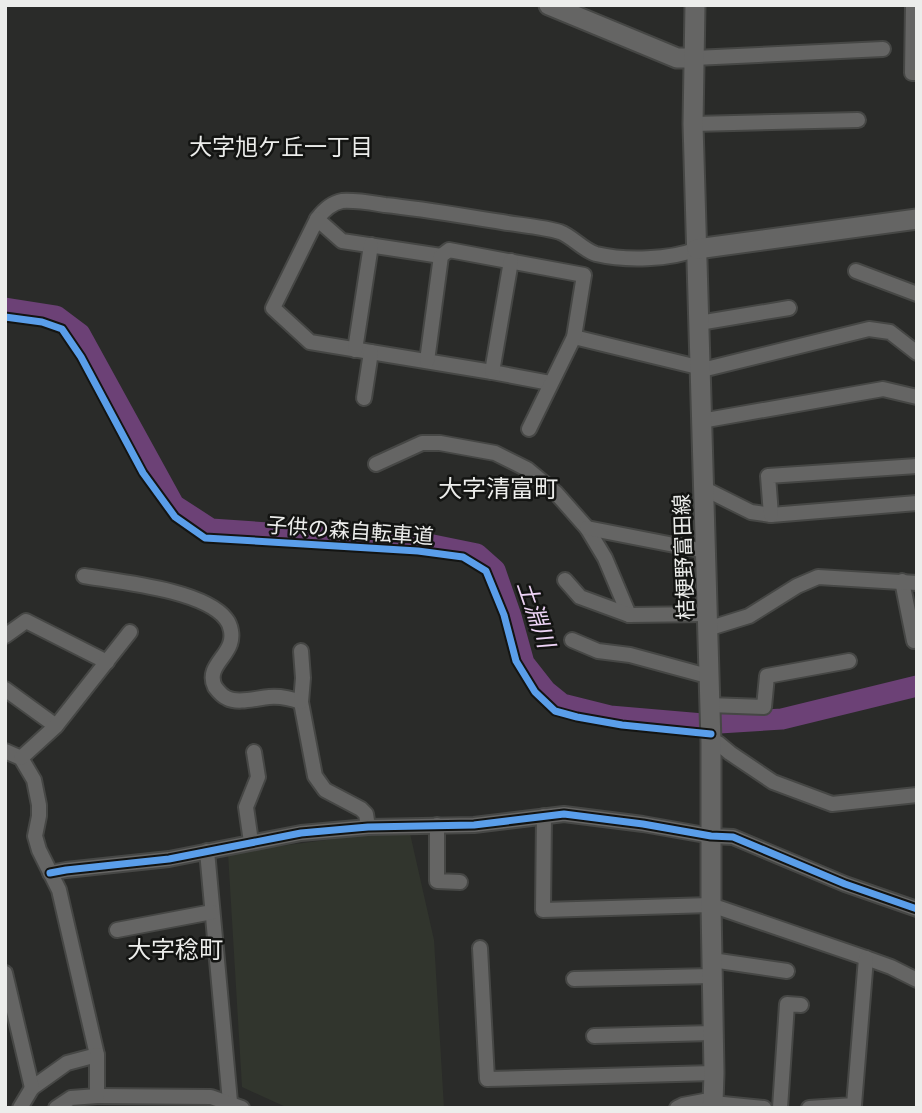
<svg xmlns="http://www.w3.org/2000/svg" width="922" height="1113" viewBox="0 0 922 1113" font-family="Manrope,'Noto Sans JP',sans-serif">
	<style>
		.built { fill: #31352d }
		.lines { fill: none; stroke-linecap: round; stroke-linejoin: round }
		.river { stroke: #6c4176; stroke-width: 21 }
		.street-casing { stroke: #464745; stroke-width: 18 }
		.secondary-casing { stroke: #464745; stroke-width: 23 }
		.street { stroke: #656564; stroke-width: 14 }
		.secondary { stroke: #656564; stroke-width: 19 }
		.cycleway-casing { stroke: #131412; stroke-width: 11 }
		.cycleway { stroke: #5a9eea; stroke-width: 7 }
		.labels { text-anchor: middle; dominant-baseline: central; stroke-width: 5; stroke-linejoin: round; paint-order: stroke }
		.street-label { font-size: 21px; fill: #ecedeb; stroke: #131412 }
		.neighbourhood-label { font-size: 23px; fill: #ecedeb; stroke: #131412 }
		.water-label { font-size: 23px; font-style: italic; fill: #eed4f6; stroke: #131412 }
		.quarter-label { font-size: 24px; fill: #ecedeb; stroke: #131412 }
	</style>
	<rect width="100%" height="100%" fill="#2a2b29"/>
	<!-- built -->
	<polygon class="built" points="409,829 434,940 444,1108 288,1108 242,1087 228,853"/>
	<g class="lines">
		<!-- river -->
		<polyline class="river" points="5,308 56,316 80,334 174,505 211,529 428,544 477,554 495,570 511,616 524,663 546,691 562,704 610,716 703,724 782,719 917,686"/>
		<defs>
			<g id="street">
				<polyline points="913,5 912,73 917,73"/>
				<polyline points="694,58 883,49"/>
				<polyline points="693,124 858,120"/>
				<path d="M 317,219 C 323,211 331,203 342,201 C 356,200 372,203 385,205 C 424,209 463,216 502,222 C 519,225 544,227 560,232 C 573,237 583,250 596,254 C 625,261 670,260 697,249"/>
				<polyline points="441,256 342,241 317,219 273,308 310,342 492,372 550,383"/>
				<polyline points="856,271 917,294"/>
				<polyline points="699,323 789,308"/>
				<polyline points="574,337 706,369 869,329 890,332 917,353"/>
				<polyline points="355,350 371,245"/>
				<polyline points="427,361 441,256 449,250 584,275 574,337 529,429"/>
				<polyline points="492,372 511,261"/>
				<polyline points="364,398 371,352"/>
				<polyline points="701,421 883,389 917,397"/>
				<polyline points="376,464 422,443 440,443 495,453 527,469 556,493 587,528 605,558 629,615"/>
				<polyline points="703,488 751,512 771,515 917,503"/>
				<polyline points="771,515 768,476 917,466"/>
				<polyline points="587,528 705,551"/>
				<path d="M 84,576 C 120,582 204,590 226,619 C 231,625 233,636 230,644 C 225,659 206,669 215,687 C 218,691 222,696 227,698 C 238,704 257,698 269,697 C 281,696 290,698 301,702 L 315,776 L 325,790 L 361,809 L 366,814 L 368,827"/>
				<polyline points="565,580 580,597 629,615 707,614"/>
				<polyline points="902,581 914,641"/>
				<polyline points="707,629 749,616 797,586 818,577 917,583"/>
				<polyline points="5,636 26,621 107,662"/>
				<polyline points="572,640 598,651 630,655 700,674 709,674"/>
				<polyline points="5,689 56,726"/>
				<polyline points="301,702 303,678 301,651"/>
				<polyline points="709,705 764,707 767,676 849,661"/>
				<polyline points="711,743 718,743 730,753 773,782 832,804 917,795"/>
				<polyline points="5,751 21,758 34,780 39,805 39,816 35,836 39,850 59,890 97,1055 67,1063 32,1088 20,1108"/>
				<polyline points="21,758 56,726 130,632"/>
				<polyline points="544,816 543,910 711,905 866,958 891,967 917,980"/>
				<polyline points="437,825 437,881 460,882"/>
				<polyline points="251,842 246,807 258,777 254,752"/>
				<polyline points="207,851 230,1102"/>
				<polyline points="50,873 66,870 169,859 301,833 368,827 474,825 564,814 643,824 711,836 733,837 845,884 917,909"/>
				<polyline points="117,930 212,912"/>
				<polyline points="480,948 487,1079 714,1073"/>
				<polyline points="712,960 787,971"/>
				<polyline points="5,973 32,1088"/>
				<polyline points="574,979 713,976"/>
				<polyline points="594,1036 713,1033"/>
				<polyline points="97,1096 211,1097 242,1108"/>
				<polyline points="56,1108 71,1098 97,1096 97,1055"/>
				<polyline points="677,1108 683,1105 704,1101 713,1103 764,1108"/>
				<polyline points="780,1108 787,1004 801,1005"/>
				<polyline points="809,1108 854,1105 866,958"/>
			</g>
			<g id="secondary">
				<polyline points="549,5 677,58 694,58"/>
				<polyline points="695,5 693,124 711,743 711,905 714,1073 713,1103 711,1108"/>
				<polyline points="697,249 917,219"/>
			</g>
		</defs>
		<!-- street casing -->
		<use href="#street" class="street-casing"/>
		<!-- secondary casing -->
		<use href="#secondary" class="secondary-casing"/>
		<!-- street -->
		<use href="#street" class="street"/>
		<!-- secondary -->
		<use href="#secondary" class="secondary"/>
		<defs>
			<g id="cycleway">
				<polyline points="5,317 42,322 62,329 81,357 143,473 175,517 205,538 418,551 463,557 486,571 504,615 516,661 535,692 555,711 577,717 622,725 711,734"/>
				<polyline points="50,873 66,870 169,859 301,833 368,827 474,825 564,814 643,824 711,836 733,837 845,884 917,909"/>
			</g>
		</defs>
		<!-- cycleway casing -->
		<use href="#cycleway" class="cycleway-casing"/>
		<!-- cycleway -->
		<use href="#cycleway" class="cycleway"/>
	</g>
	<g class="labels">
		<!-- street labels -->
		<g class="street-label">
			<text transform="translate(350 530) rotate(4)">子供の森自転車道</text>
			<text transform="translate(683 557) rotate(-92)">桔梗野富田線</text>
		</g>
		<!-- neighbourhood labels -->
		<g class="neighbourhood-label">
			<text x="281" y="146">大字旭ケ丘一丁目</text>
		</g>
		<!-- water labels -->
		<g class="water-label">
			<text transform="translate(537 614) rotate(71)">土淵川</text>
		</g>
		<!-- quarter labels -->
		<g class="quarter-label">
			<text x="498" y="487">大字清富町</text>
			<text x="175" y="948">大字稔町</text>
		</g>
	</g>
	<!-- border -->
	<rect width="922" height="1113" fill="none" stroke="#ecedeb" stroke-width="14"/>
</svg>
